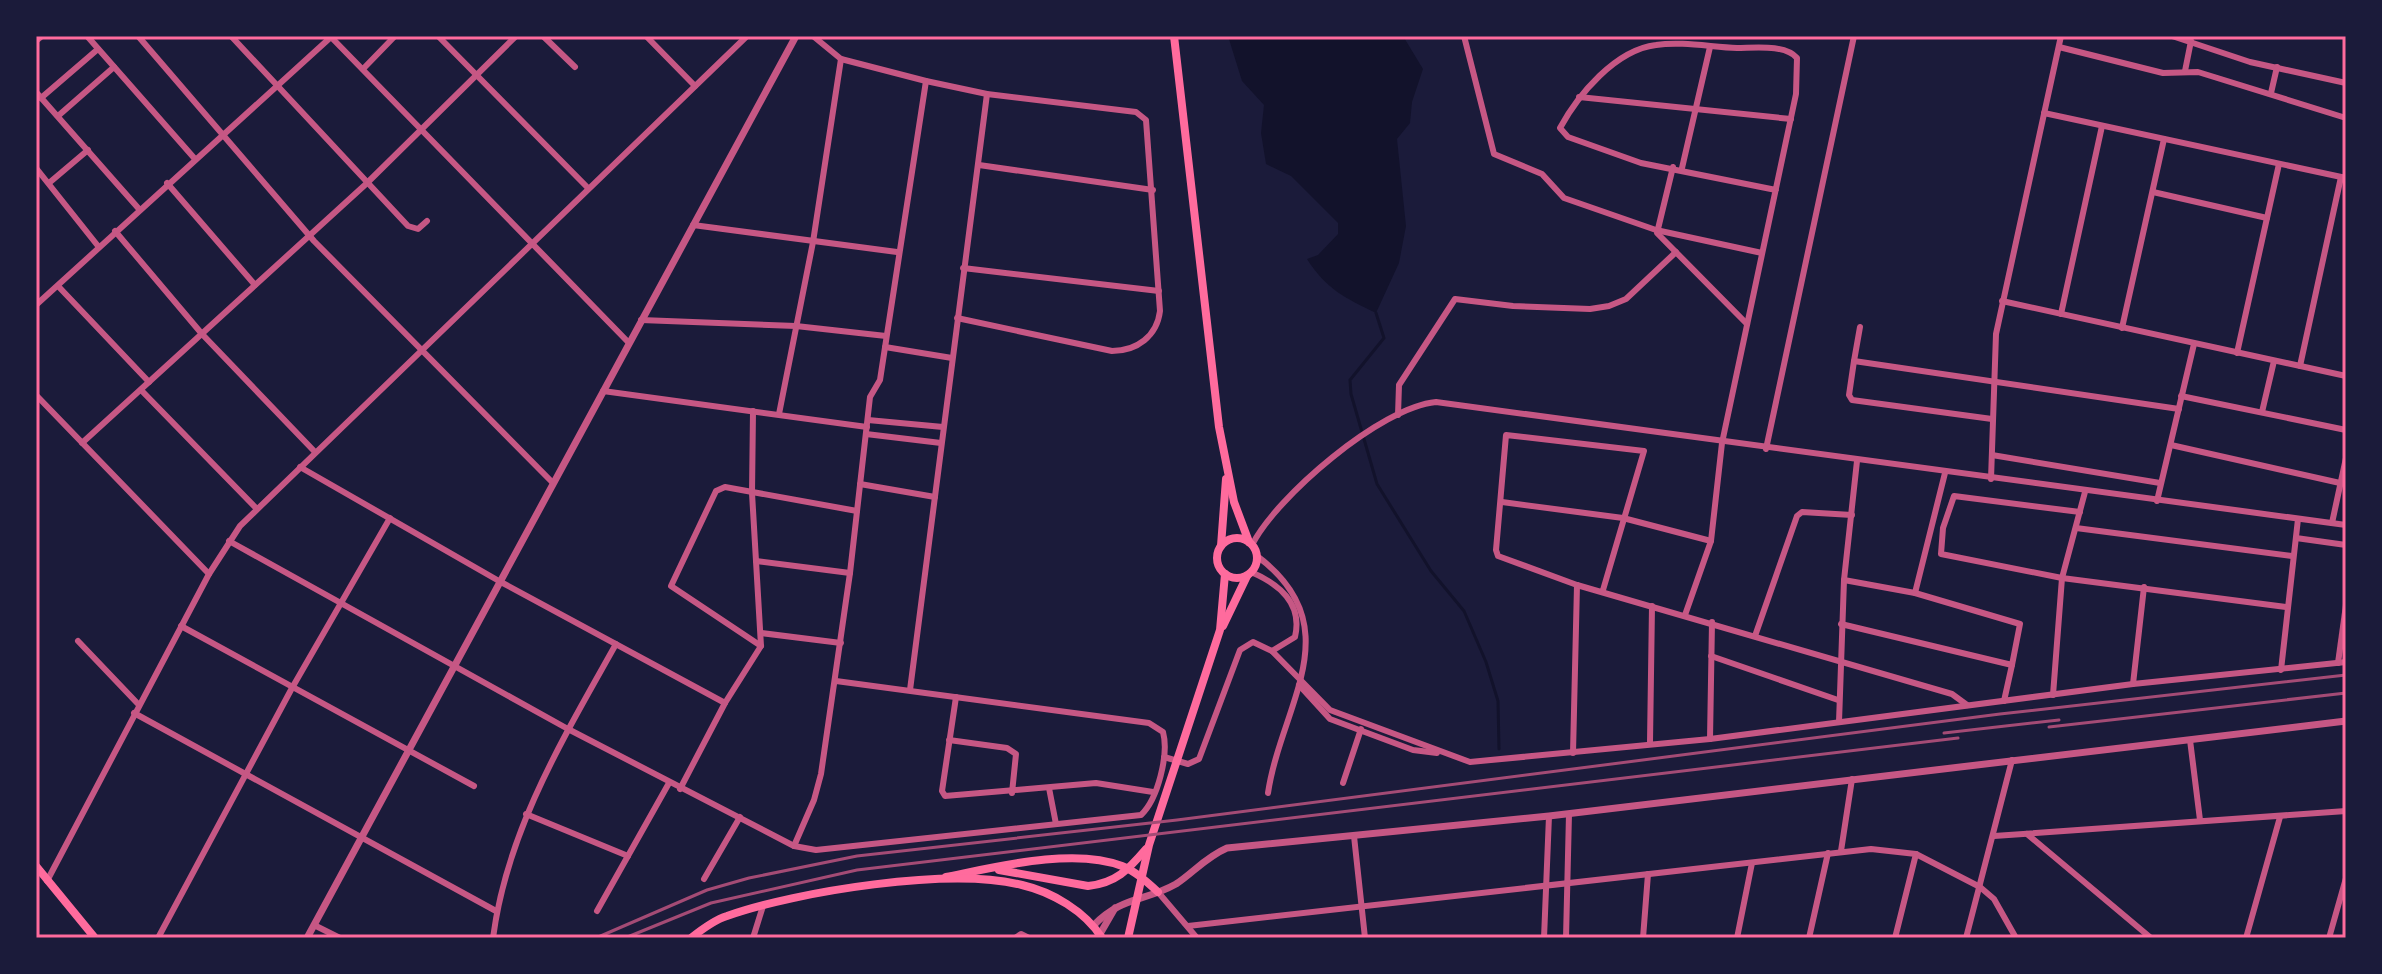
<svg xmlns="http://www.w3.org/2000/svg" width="2382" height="974" viewBox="0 0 2382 974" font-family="Overpass,sans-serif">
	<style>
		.water { fill: #12122b }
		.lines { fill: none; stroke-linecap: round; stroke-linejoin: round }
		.stream { stroke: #12122b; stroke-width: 3 }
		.minor { stroke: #c65784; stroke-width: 6 }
		.tertiary { stroke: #c65784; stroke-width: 7 }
		.secondary { stroke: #ff6b9d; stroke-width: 8 }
		.rail { stroke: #a44b75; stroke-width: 3 }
		.neatline { fill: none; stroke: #ff6b9d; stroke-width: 3 }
	</style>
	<rect width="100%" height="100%" fill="#1b1b3a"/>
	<!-- water -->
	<path class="water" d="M 1228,36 L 1403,36 L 1423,69 L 1412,102 L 1410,123 L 1397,139 L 1406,226 L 1399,263 L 1376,313 C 1345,298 1326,289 1307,259 L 1318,255 L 1338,234 L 1338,223 L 1291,176 L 1266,164 L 1261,133 L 1264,105 L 1242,81 Z"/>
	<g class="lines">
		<!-- stream -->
		<polyline class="stream" points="1376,313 1384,338 1350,380 1351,394 1377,484 1431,571 1464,611 1486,662 1498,701 1499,749"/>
		<!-- minor -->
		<g class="minor">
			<polyline points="87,36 195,159"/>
			<polyline points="138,36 314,241 553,483"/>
			<polyline points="231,36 408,226 418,229 427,221"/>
			<polyline points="330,36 629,343"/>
			<polyline points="438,36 588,188"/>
			<polyline points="543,36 575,67"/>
			<polyline points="646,36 695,86"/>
			<path d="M 813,36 L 841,59 L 926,81 L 987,94 L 1136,112 L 1146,120 L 1160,311 C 1157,336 1137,351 1112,351 L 957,318"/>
			<polyline points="1464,36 1494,154 1542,174 1564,198 1656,230 1762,253"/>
			<polyline points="2172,36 2250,62 2346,83"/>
			<polyline points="36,41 42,36"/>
			<polyline points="2059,47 2163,73 2198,72 2346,118"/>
			<polyline points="363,69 395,36"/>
			<polyline points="2185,71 2191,41"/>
			<polyline points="36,92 139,209"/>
			<polyline points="2271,93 2277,67"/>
			<polyline points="1579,97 1791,119"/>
			<polyline points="41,98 98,49"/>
			<polyline points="2044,113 2346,178"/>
			<polyline points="58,116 114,67"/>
			<polyline points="979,165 1153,190"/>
			<polyline points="1673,167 1657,233 1747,324"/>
			<polyline points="36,168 98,246"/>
			<polyline points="1682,168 1710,47"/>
			<polyline points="49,183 88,150"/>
			<polyline points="167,183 255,285"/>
			<polyline points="2153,192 2267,218"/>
			<polyline points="693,225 897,252"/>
			<polyline points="115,231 202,334 315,452"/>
			<polyline points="963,268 1159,291"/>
			<polyline points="58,286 149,382"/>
			<polyline points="2002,301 2346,376"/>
			<polyline points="36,305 331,37"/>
			<polyline points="2061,314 2102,126"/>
			<polyline points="641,320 796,326 886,336"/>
			<polyline points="2122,328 2164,139"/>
			<polyline points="885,347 952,358"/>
			<polyline points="2237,353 2279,164"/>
			<polyline points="1854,361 1860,327"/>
			<polyline points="2300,366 2341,177"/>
			<polyline points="141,390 256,508"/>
			<polyline points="603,391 867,427"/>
			<polyline points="36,395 209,574"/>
			<polyline points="2181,396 2346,430"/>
			<polyline points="2262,412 2274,361"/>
			<polyline points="779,414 813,242 841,59"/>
			<polyline points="1398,415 1399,385 1455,299 1513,306 1590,309 1609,306 1626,299 1676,252"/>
			<polyline points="1992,419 1852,400 1849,395 1854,361 2179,409"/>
			<polyline points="868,420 943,427"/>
			<polyline points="866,434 941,443"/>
			<polyline points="82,443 366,184 516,36"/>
			<polyline points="2171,445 2340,483"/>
			<polyline points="1766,449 1854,36"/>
			<polyline points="1992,455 2160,483"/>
			<polyline points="300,467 499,581 725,703"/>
			<polyline points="1991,479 1996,334 2061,36"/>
			<polyline points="860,484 935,497"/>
			<polyline points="2157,501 2194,344"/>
			<polyline points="1502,502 1623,518 1711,541"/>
			<polyline points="2080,512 1954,496 1943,528 1941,554 2062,578 2286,607"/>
			<polyline points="2332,523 2346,458"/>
			<polyline points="2076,528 2292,556"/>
			<polyline points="2296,538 2346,545"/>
			<path d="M 229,541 L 568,729 L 794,846 L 816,850 L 1141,815 C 1158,799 1169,754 1163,732 L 1149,723 L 836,681"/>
			<path d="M 1252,545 C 1276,497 1381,407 1436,402 L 2346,525"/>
			<path d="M 1257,556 C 1352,627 1281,705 1268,793"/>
			<polyline points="756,561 850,573"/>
			<path d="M 1251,572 C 1279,584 1303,603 1295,637 L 1272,651"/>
			<polyline points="1603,590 1644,451 1506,435 1496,550 1498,556 1577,585 1952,694 1967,705"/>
			<polyline points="1915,593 1945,473"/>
			<path d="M 1685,615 L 1711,541 L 1722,443 L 1796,94 L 1797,58 C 1785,44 1754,48 1737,48 C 1711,47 1681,41 1656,45 C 1615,50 1578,95 1560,128 L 1568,137 L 1641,163 L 1776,190"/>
			<polyline points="1841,624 2012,665 2020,624 1915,593 1844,580"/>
			<polyline points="181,626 474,786"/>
			<polyline points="761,633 841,643"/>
			<polyline points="1755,636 1797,516 1802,512 1852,515"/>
			<polyline points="78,641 139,705"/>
			<polyline points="761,646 671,586 716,491 725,487 857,511"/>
			<polyline points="1711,656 1838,700"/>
			<polyline points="2338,663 2346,605"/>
			<polyline points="2281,670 2298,519"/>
			<polyline points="2133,684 2144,587"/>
			<polyline points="1299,685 1330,719 1413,750 1437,753"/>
			<polyline points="910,690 987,94"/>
			<polyline points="2053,695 2062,578 2085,492"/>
			<polyline points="956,697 942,791 945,796 1096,783 1153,792"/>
			<polyline points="2004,701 2012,665"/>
			<polyline points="134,713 496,911"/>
			<polyline points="1839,722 1844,580 1857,461"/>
			<polyline points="1710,739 1712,622"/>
			<polyline points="949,740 1007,748 1016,754 1012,793"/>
			<polyline points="2190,740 2200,820"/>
			<polyline points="1650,742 1652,606"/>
			<polyline points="1573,753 1577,585"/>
			<polyline points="1164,757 1188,764 1199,759 1240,650 1253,642 1272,651 1330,710 1470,762 1710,739 2133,684 2346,662"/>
			<polyline points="1343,783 1361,729"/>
			<polyline points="1049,788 1056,824"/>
			<polyline points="680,789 725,703 761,646 752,493 753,411"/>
			<polyline points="526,814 628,856"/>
			<polyline points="2027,834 2151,938"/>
			<polyline points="1354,836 1365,938"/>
			<polyline points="1994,836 2346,811"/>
			<polyline points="794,846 814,800 821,774 850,573 870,397 880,380 926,81"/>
			<polyline points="1841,851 1852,779"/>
			<polyline points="704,879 740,817"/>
			<polyline points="47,881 209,574 240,526 747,36"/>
			<polyline points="1158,892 1197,938"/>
			<polyline points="597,911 669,783"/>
			<polyline points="314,925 340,938"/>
			<polyline points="1188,926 1871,849 1916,854 1980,887 1994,899 2016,938"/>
			<polyline points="158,938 292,688 390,518"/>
			<path d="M 493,938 C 507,830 564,737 616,644"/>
			<polyline points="753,938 763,906"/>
			<polyline points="1015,938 1021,934 1029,938"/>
			<polyline points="1544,938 1549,816"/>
			<polyline points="1566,938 1569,814"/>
			<polyline points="1643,938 1648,874"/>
			<polyline points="1737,938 1752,863"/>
			<polyline points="1809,938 1828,853"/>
			<polyline points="1895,938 1916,854"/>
			<polyline points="1966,938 2012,760"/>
			<polyline points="2246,938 2280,817"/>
			<polyline points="2329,938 2346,878"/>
		</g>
		<!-- tertiary -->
		<g class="tertiary">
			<path d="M 1093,926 C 1122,896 1144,902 1176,884 C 1194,872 1206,857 1227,848 L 1549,816 L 2346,721"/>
			<polyline points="1100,934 1115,908"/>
			<polyline points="307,938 796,36"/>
		</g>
		<!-- secondary -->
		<g class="secondary">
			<polyline points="1174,36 1219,427 1234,502 1249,542"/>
			<circle cx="1237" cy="558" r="20"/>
			<polyline points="1221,546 1226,479"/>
			<polyline points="1223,626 1247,576"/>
			<polyline points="36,866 95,938"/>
			<path d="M 999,870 L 1088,886 C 1116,883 1128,870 1146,849"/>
			<path d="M 946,877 C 996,867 1074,847 1122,866 C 1135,871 1147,882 1158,892"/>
			<path d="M 691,938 C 701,930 714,920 727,916 C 798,891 950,867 1022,885 C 1052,892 1085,911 1102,938"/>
			<polyline points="1128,938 1149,845 1220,630 1225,574"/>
		</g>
		<!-- rail -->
		<g class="rail">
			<polyline points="2049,727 2346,693"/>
			<polyline points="1944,733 2059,720"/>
			<polyline points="596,938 707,890 749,878 857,856 1177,820 2000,714 2346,675"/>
			<polyline points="625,938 711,903 857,870 1958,738"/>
		</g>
	</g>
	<!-- border -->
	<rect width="2382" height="974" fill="none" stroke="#1b1b3a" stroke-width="76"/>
	<rect x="38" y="38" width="2306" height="898" class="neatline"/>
</svg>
